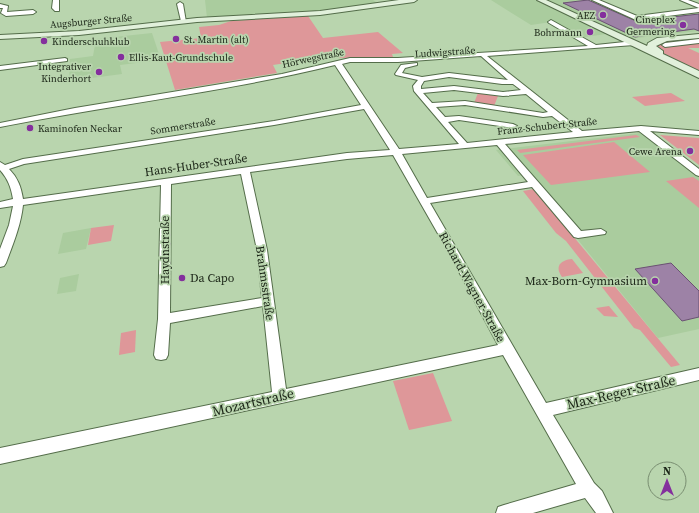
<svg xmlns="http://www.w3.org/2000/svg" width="699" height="513" viewBox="0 0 699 513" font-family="'Source Serif 4',serif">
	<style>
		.built { fill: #aacc9e }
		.green { fill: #de9799 }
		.building { fill: #9d82a6; stroke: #6b5173 }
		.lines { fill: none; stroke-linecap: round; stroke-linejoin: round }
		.street-casing { stroke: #546d4a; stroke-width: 2 }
		.secondary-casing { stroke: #546d4a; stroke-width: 2 }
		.street { fill: #fff; fill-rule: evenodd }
		.secondary { fill: #e1f0db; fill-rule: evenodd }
		.poi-dot { fill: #842f9d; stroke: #b9d5ae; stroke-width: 1.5 }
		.labels { text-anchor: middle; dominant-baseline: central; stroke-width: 3.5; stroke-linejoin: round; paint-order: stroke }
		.far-poi-label { font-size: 10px; fill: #1a2416; stroke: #b9d5ae; text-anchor: end }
		.far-street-label { font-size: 10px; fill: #1a2416; stroke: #b9d5ae }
		.street-label { font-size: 12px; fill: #1a2416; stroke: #b9d5ae }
		.poi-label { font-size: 12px; fill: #1a2416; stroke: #b9d5ae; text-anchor: start }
		.near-street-label { font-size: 14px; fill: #1a2416; stroke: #b9d5ae }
	</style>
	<rect width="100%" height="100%" fill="#b9d5ae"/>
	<!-- built -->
	<g class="built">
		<polygon points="205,0 373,0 376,2 376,5 318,12 207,18"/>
		<polygon points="491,0 593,0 636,19 699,11 699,31 619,40 606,34 579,38 551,22 531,25"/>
		<polygon points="152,33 161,60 120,65 122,74 69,81 70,59 93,56 96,39"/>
		<polygon points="640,133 699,177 699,329 658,338 525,175 518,176 496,150"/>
		<polygon points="91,228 86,249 58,254 63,233"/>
		<polygon points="79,274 76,291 57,294 60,278"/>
	</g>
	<!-- green -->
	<g class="green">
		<polygon points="308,16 323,38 378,32 403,53 392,54 393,57 338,58 324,57 273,65 277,73 175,90 160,42 201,38 199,27 219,25 231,21"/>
		<path d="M 699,38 L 699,48 L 688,48 L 699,53 L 699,71 L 657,50 L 654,47 C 666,38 685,40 699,38 Z"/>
		<polygon points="478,93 498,96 494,106 474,103"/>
		<polygon points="671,93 685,101 645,106 632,97"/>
		<polygon points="636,135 640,137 520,153 517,150"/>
		<polygon points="660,135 699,138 699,165"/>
		<polygon points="614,142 650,172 551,185 523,155"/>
		<polygon points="693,177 699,181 699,208 666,181"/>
		<polygon points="534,189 680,365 671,367 640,330 634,328 566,241 556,233 523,191"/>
		<polygon points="114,225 111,241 88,245 91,228"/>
		<path d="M 572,259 L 583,273 L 562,277 C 554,266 561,260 572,259 Z"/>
		<polygon points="609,306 618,317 604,316 596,308"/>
		<polygon points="136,330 135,352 119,355 121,333"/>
		<polygon points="433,373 452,421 409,430 393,381"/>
	</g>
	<!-- building -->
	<g class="building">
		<polygon points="588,0 636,21 699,14 699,31 694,29 635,37 563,3"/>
		<polygon points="671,263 699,291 699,317 682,321 635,269"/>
	</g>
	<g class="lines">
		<defs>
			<g id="street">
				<polygon points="53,0 59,0 59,11 55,11 52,8"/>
				<polygon points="592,0 599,0 637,16 699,8 699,12 636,20"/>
				<polygon points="680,0 688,0 699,4 699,8"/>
				<polygon points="180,2 183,4 186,22 181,21 177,4"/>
				<polygon points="0,4 8,6 7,12 33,10 36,12 33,14 6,16 1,13 3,8 0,8"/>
				<path d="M 551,20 L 596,45 L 634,41 L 637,43 L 634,45 L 487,56 L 582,131 L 641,126 L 699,131 L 699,135 L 650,131 L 699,169 L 699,176 L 696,175 L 639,131 L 505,144 L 581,231 L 601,229 L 606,232 L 605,234 L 578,238 L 574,237 L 532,187 L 430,203 L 546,403 L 699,368 L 699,380 L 553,415 L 594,483 L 602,491 L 613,513 L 596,513 L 585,498 L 533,513 L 496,513 L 498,507 L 504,505 L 576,484 L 503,355 L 0,464 L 0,448 L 272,392 L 263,306 L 170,323 L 168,355 L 166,359 L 161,360 L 156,359 L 154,355 L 158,319 L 161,185 L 23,205 C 21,225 13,244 6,263 L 4,266 L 0,267 L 0,249 L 9,225 L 13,206 L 0,208 L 0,202 L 13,199 C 11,187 8,179 0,170 L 0,162 L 5,165 L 23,159 L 274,121 L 361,105 L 335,65 C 225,92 111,105 0,127 L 0,123 L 75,108 L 282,74 L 350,58 L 398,58 L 588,46 L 549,23 L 548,22 ZM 481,56 L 508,80 L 449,73 L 422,77 L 402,73 L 405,68 L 417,65 L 417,63 L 401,65 L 395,74 L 396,75 L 418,80 L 413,86 L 414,91 L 459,144 L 399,149 L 342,64 L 350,62 L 398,62 ZM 449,77 L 502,84 L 513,84 L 521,90 L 503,92 L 454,86 L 421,89 L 421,86 L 424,81 ZM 454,90 L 503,96 L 526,94 L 548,112 L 543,113 L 465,101 L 432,103 L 423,93 ZM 465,105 L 543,117 L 552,116 L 573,132 L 467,143 L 448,122 L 459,120 L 513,128 L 517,126 L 513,124 L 459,116 L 445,117 L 436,107 ZM 364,109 L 390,150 L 347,153 L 23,199 C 21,187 18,178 9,169 L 24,164 L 274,125 ZM 497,145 L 528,182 L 427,198 L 402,154 ZM 393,155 L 449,253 L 498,345 L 286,389 L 267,250 L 250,172 L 347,159 ZM 241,174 L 257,250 L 262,298 L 170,313 L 171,184 Z"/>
				<polygon points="699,39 699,43 665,47 662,45 665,43"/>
				<polygon points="65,58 67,59 67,61 0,70 0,66"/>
			</g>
			<g id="secondary">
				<polygon points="399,0 417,0 414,2 320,15 197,22 79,35 0,39 0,35 79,31 197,18 320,11"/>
				<polygon points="537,0 546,0 647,46 648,43 657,38 699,34 699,38 667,41 656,46 663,51 663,54 699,71 699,78"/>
			</g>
		</defs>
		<!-- street casing -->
		<use href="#street" class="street-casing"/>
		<!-- secondary casing -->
		<use href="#secondary" class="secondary-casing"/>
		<!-- street -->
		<use href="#street" class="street"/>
		<!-- secondary -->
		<use href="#secondary" class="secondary"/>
	</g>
	<!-- markers -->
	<g class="poi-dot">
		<circle cx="603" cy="15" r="4"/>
		<circle cx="683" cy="25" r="4"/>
		<circle cx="590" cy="32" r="4"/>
		<circle cx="176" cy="39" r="4"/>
		<circle cx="44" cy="41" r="4"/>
		<circle cx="121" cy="57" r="4"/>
		<circle cx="99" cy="72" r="4"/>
		<circle cx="30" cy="128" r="4"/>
		<circle cx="690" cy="151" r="4"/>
		<circle cx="182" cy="278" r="4"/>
		<circle cx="655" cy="281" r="4"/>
	</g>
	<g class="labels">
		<!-- far-poi labels -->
		<g class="far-poi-label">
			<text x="595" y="15">AEZ</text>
			<text x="675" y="19">Cineplex<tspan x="675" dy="12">Germering</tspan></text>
			<text x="582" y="32">Bohrmann</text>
			<text x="184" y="39" text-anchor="start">St. Martin (alt)</text>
			<text x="52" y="41" text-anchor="start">Kinderschuhklub</text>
			<text x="129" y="57" text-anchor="start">Ellis-Kaut-Grundschule</text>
			<text x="91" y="66">Integrativer<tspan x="91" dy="12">Kinderhort</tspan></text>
			<text x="38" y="128" text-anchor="start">Kaminofen Neckar</text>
			<text x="682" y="151">Cewe Arena</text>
		</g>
		<!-- far-street labels -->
		<g class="far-street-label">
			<text transform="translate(91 21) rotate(-5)">Augsburger Straße</text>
			<text transform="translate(445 52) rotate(-4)">Ludwigstraße</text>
			<text transform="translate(313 58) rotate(-12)">Hörwegstraße</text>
			<text transform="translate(183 126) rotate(-9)">Sommerstraße</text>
			<text transform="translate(547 126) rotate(-6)">Franz-Schubert-Straße</text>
		</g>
		<!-- street labels -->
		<g class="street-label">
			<text transform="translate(196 165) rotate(-8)">Hans-Huber-Straße</text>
			<text transform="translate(165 250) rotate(-90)">Haydnstraße</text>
			<text transform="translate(265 283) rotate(82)">Brahmsstraße</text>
			<text transform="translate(472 287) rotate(61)">Richard-Wagner-Straße</text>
		</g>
		<!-- poi labels -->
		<g class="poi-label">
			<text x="190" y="278">Da Capo</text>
			<text x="647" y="281" text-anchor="end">Max-Born-Gymnasium</text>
		</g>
		<!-- near-street labels -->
		<g class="near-street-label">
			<text transform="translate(621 392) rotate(-13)">Max-Reger-Straße</text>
			<text transform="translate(253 402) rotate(-13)">Mozartstraße</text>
		</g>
	</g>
	<!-- north arrow -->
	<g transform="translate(667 481)"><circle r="19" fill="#b9d5ae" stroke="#798e71"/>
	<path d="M0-3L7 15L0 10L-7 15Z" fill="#842f9d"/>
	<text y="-6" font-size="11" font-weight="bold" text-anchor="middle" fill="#1a2416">N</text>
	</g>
</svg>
